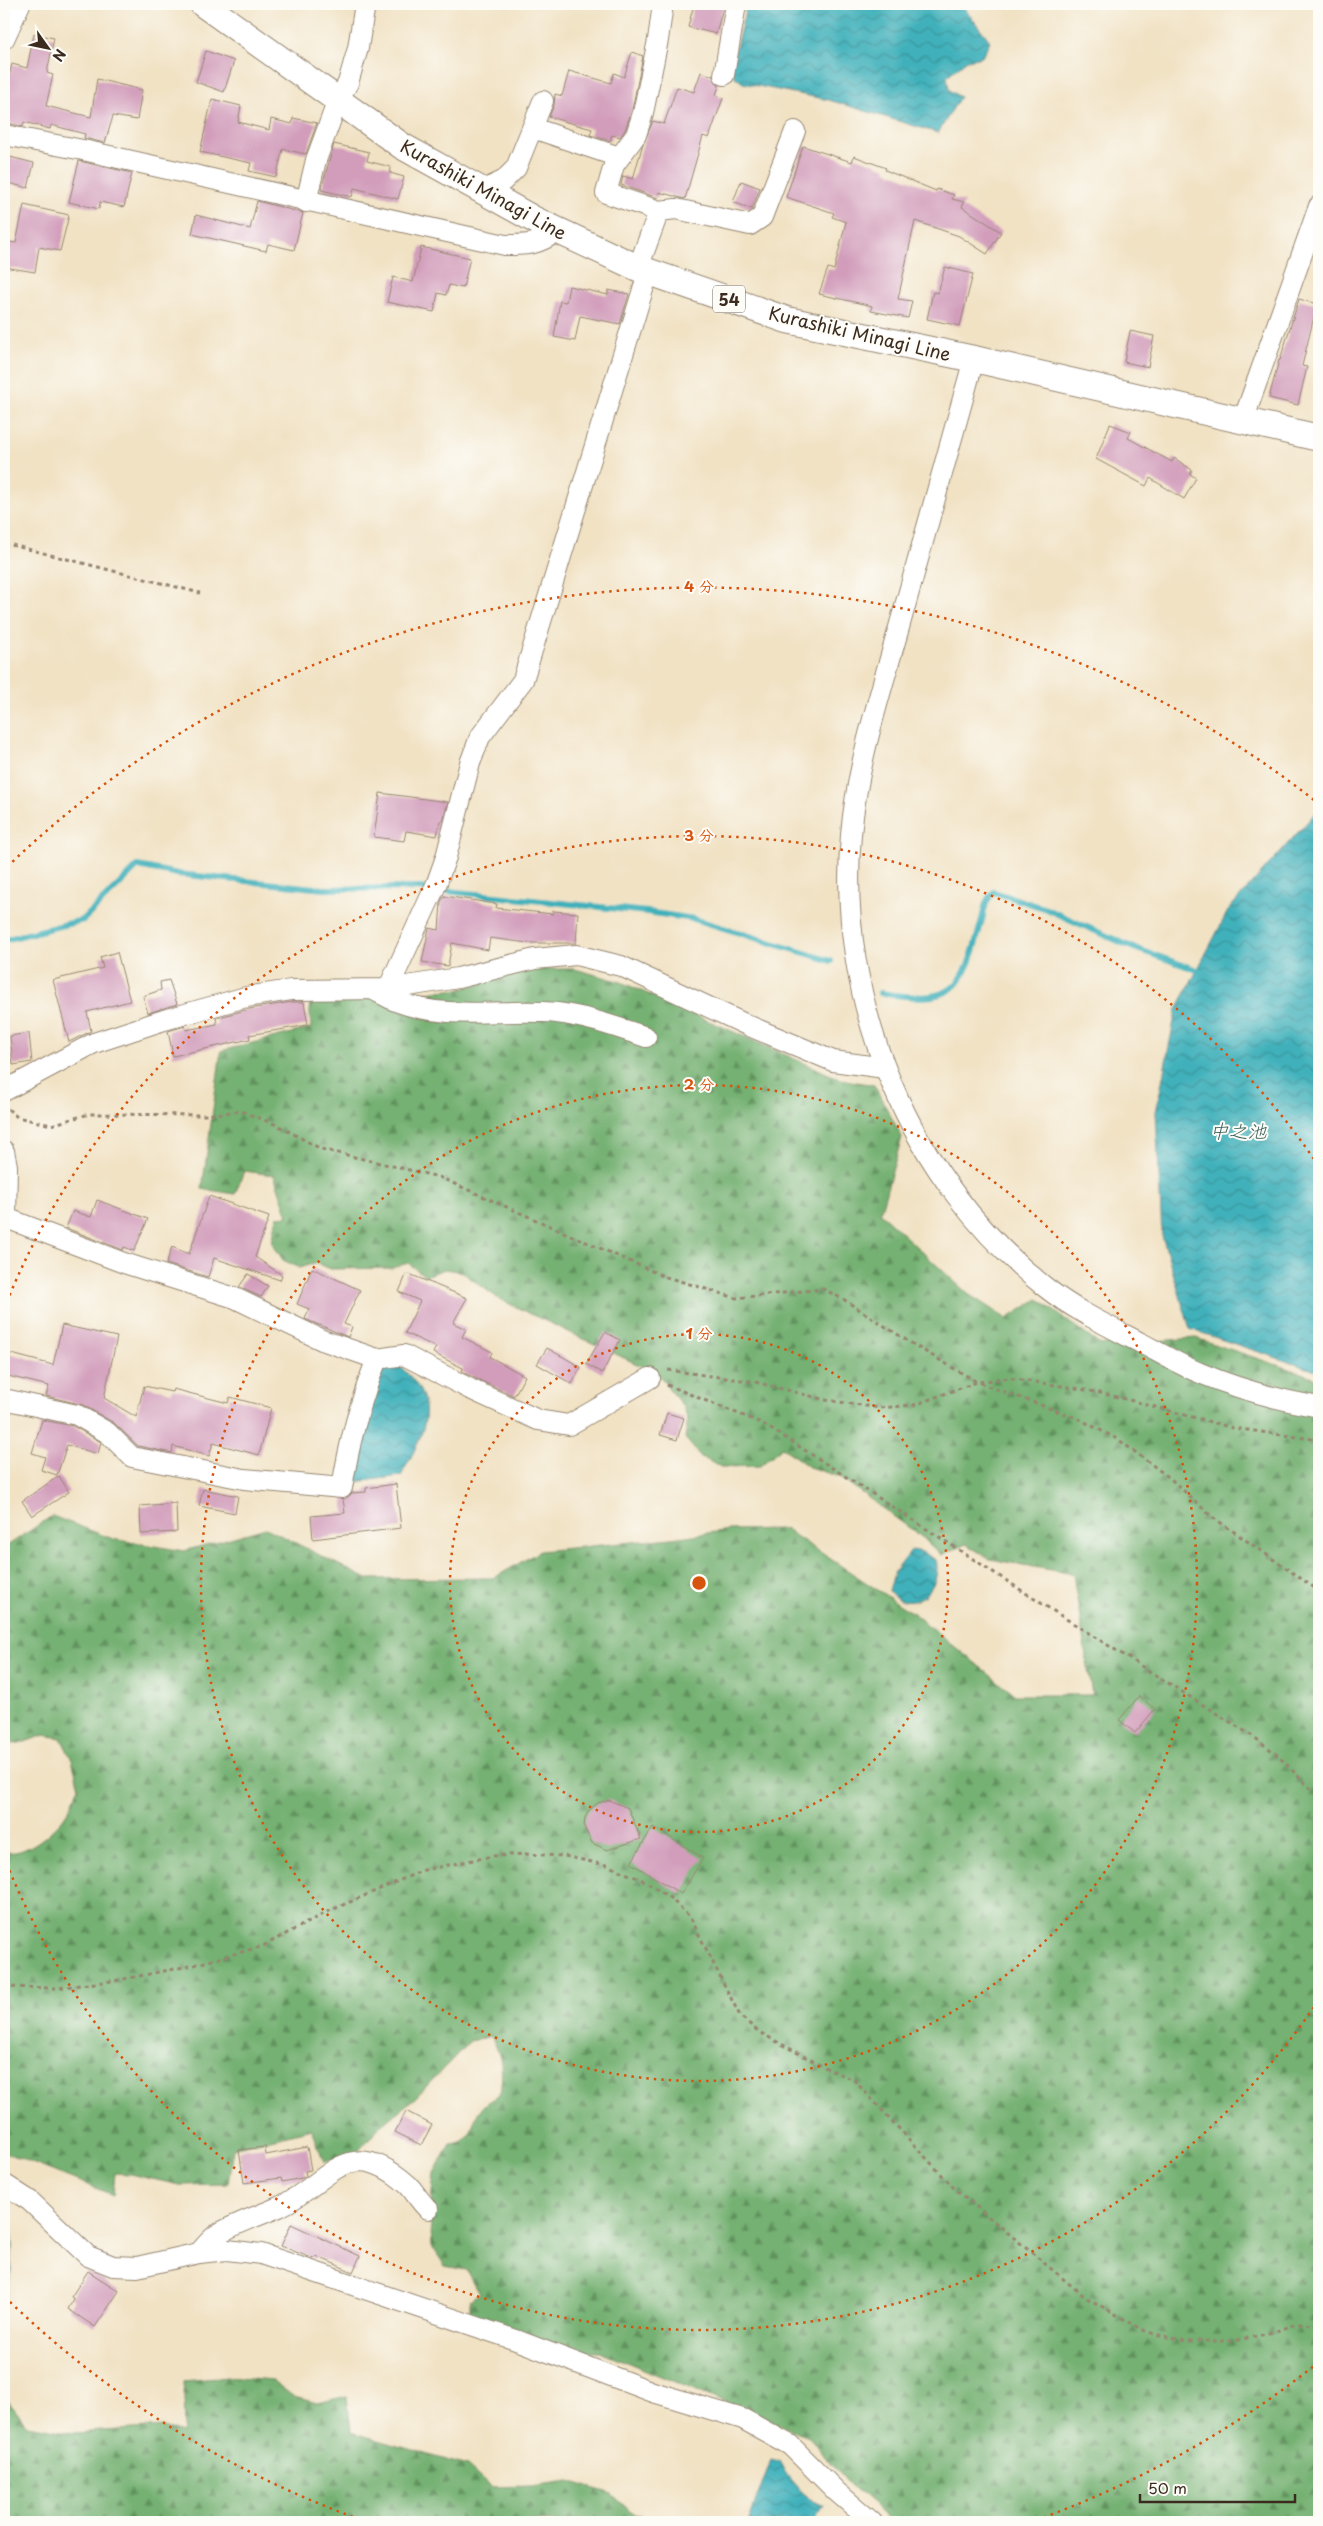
<svg xmlns="http://www.w3.org/2000/svg" width="1323" height="2526" viewBox="0 0 1323 2526" font-family="'Playpen Sans','Klee One',sans-serif">
	<style>
		.forest { fill: url(#forest-firs); stroke: #586e48 }
		.water { fill: url(#water-waves); stroke: #3e6e6c }
		.lines { fill: none; stroke-linecap: round; stroke-linejoin: round }
		.stream { stroke: #41b1bb; stroke-width: 6 }
		.building { fill: #d29dbb }
		.minor-casing { stroke: #968671; stroke-width: 22 }
		.major-casing { stroke: #968671; stroke-width: 28 }
		.path { stroke: #968671; stroke-width: 3; stroke-dasharray: 4 4; stroke-linecap: butt }
		.minor { stroke: #fff; stroke-width: 20 }
		.major { stroke: #fff; stroke-width: 26 }
		.ring { fill: none; stroke: #d7540e; stroke-width: 2.5; stroke-dasharray: 2.5 5 }
		.labels { text-anchor: middle; dominant-baseline: central; stroke-width: 4; stroke-linejoin: round; paint-order: stroke }
		.shield { fill: #fdfcf7; stroke: #75695f; stroke-width: 1 }
		.shield-label { font-size: 16px; font-weight: bold; fill: #3b2a1e }
		.street-label { font-size: 18px; fill: #3b2a1e; stroke: #fdfcf7 }
		.water-label { font-size: 19px; font-style: italic; fill: #3d605d; stroke: #fdfcf7 }
		.centre { fill: #d7540e; stroke: #fdfcf7; stroke-width: 2.5 }
		.ring-label { font-size: 15px; text-anchor: middle; font-weight: bold; fill: #d7540e; stroke: #fdfcf7; stroke-width: 4; stroke-linejoin: round; paint-order: stroke }
	</style>
	<defs>
		<pattern id="forest-firs" width="22" height="20" patternUnits="userSpaceOnUse" patternTransform="scale(1.25)"><rect width="22" height="20" fill="#74b172"/><path d="M5 1l3.5 6h-7zM16 11l3.5 6h-7z" fill="#60905d"/></pattern>
		<pattern id="water-waves" width="16" height="10" patternUnits="userSpaceOnUse" patternTransform="scale(1.25)"><rect width="16" height="10" fill="#41b1bb"/><path d="M0 5q4-4 8 0t8 0" fill="none" stroke="#389097"/></pattern>
	</defs>
	<rect width="100%" height="100%" fill="#fdfcf7"/>
	<filter id="ink" filterUnits="userSpaceOnUse"><feTurbulence type="fractalNoise" baseFrequency=".02" numOctaves="2"/><feDisplacementMap in="SourceGraphic" scale="10" xChannelSelector="R" yChannelSelector="G"/><feConvolveMatrix kernelMatrix="1 2 1 2 8 2 1 2 1" color-interpolation-filters="sRGB"/></filter>
	<filter id="wash" filterUnits="userSpaceOnUse"><feTurbulence type="fractalNoise" baseFrequency=".0096" numOctaves="4" result="noise"/><feDisplacementMap in="SourceGraphic" scale="20" xChannelSelector="R" yChannelSelector="G"/><feGaussianBlur stdDeviation="1.12" result="paint"/><feColorMatrix in="noise" values="0 0 0 0 0 0 0 0 0 0 0 0 0 0 0 0 0 1.4 0 .05"/><feComposite in="paint" operator="in"/></filter>
	<g filter="url(#wash)">
		<rect width="100%" height="100%" fill="#f1e2c4"/>
		<!-- forest -->
		<g class="forest">
			<path d="M 529,969 L 575,969 L 621,982 L 840,1079 L 874,1085 L 902,1137 L 880,1213 L 968,1294 L 1007,1319 L 1038,1299 L 1100,1345 L 1196,1338 L 1319,1379 L 1319,2522 L 892,2522 L 851,2485 L 808,2437 L 600,2351 C 558,2353 508,2334 470,2314 L 470,2300 L 479,2293 L 466,2270 L 445,2266 L 432,2246 L 430,2213 L 434,2173 L 450,2144 C 475,2143 469,2125 480,2110 C 484,2104 494,2099 500,2095 C 503,2070 503,2059 491,2036 L 470,2041 L 415,2098 L 380,2126 L 355,2155 L 324,2162 L 312,2129 L 233,2148 L 228,2184 L 179,2185 L 130,2174 L 115,2173 L 113,2195 L 4,2152 L 4,1852 C 26,1856 50,1834 63,1819 C 70,1810 75,1797 79,1787 L 72,1760 L 61,1738 L 44,1735 L 19,1744 L 4,1743 L 4,1548 L 52,1516 L 113,1539 L 184,1551 L 266,1528 L 367,1579 L 494,1578 L 540,1551 L 672,1538 L 729,1530 L 785,1529 L 914,1614 L 1015,1695 L 1092,1695 L 1073,1574 L 990,1559 L 966,1544 L 941,1555 L 923,1538 L 840,1477 L 809,1467 L 782,1447 L 760,1466 L 721,1467 L 701,1457 L 685,1438 L 688,1419 L 683,1407 L 658,1374 L 499,1299 L 462,1272 L 445,1269 L 425,1276 L 408,1263 L 392,1268 L 331,1269 L 315,1263 L 299,1268 L 283,1260 L 272,1243 L 277,1217 L 288,1216 L 274,1175 L 244,1171 L 235,1194 L 202,1189 L 221,1051 L 311,1028 L 309,997 L 352,998 L 461,989 Z"/>
			<polygon points="228,2377 273,2381 294,2397 317,2403 347,2396 351,2432 467,2466 490,2487 531,2486 569,2481 612,2494 634,2515 676,2522 4,2522 4,2396 27,2425 74,2433 163,2427 182,2433 185,2416 183,2381"/>
		</g>
		<!-- water -->
		<g class="water">
			<polygon points="747,4 961,4 990,41 982,57 967,60 947,76 949,90 960,97 938,133 829,100 743,83 734,76 731,66"/>
			<polygon points="1319,809 1319,1372 1190,1329 1162,1236 1156,1112 1176,1011 1229,909"/>
			<path d="M 384,1364 L 397,1364 C 443,1402 425,1431 401,1476 L 355,1482 L 348,1475 Z"/>
			<path d="M 912,1550 L 922,1552 L 936,1560 C 943,1588 911,1618 889,1591 L 894,1573 Z"/>
			<path d="M 4,2202 C 17,2234 12,2277 4,2310 Z"/>
			<path d="M 771,2460 L 779,2462 C 789,2481 805,2498 824,2506 L 813,2522 L 748,2522 Z"/>
		</g>
		<g class="lines">
			<!-- stream -->
			<g class="stream">
				<polyline points="4,940 83,920 138,866 178,874 324,889 418,888 647,912 694,919 831,961"/>
				<path d="M 880,993 C 953,1004 963,994 981,923 C 985,911 984,900 994,892 L 1044,908 L 1134,948 L 1200,971"/>
			</g>
		</g>
		<g id="blocks">
			<!-- building -->
			<g class="building">
				<polygon points="694,4 724,4 716,34 688,27"/>
				<polygon points="34,34 54,38 47,73 53,75 46,106 91,117 97,79 142,90 137,120 113,116 105,143 84,138 85,134 51,125 50,129 24,122 23,127 4,122 4,96 12,64 27,68"/>
				<polygon points="206,51 234,61 224,92 196,82"/>
				<polygon points="632,52 643,56 632,110 625,130 620,137 612,135 610,141 590,135 592,129 549,117 554,105 555,94 562,96 569,71 611,83 614,73 624,77"/>
				<polygon points="701,72 713,76 719,86 716,95 723,98 709,138 703,136 685,199 659,192 658,198 621,185 623,176 633,179 642,147 653,121 664,124 677,87 694,92"/>
				<polygon points="212,99 241,106 238,122 269,130 271,119 292,124 293,118 317,123 306,154 283,149 276,177 249,171 251,163 200,152"/>
				<polygon points="334,144 369,152 367,161 391,167 390,173 404,177 398,199 354,188 352,197 321,190"/>
				<polygon points="803,146 852,162 854,156 886,168 885,170 936,191 937,189 954,195 952,199 964,202 962,207 1001,232 987,254 959,236 915,221 898,299 912,301 908,318 871,311 872,306 819,294 828,268 834,270 846,222 832,217 834,213 786,197"/>
				<polygon points="10,157 34,163 28,188 4,182"/>
				<polygon points="79,161 132,173 124,207 100,202 99,209 69,202"/>
				<polygon points="741,181 760,188 752,209 733,202"/>
				<polygon points="257,201 303,213 294,250 268,244 266,251 192,234 196,215 250,229"/>
				<polygon points="24,205 69,215 60,251 39,247 35,272 4,267 4,241 16,243"/>
				<polygon points="421,247 470,258 463,288 449,285 446,295 438,293 434,312 387,302 393,277 413,282"/>
				<polygon points="945,267 973,274 960,326 927,319 933,292 938,293"/>
				<polygon points="569,286 608,295 608,290 629,294 620,324 580,316 575,341 554,337 560,301 566,302"/>
				<polygon points="1299,299 1317,304 1302,366 1307,367 1298,405 1269,398 1279,360 1280,360"/>
				<polygon points="1130,331 1154,336 1148,367 1124,362"/>
				<polygon points="1110,424 1131,432 1128,438 1172,462 1174,458 1192,470 1190,474 1196,478 1184,499 1150,478 1146,486 1096,459"/>
				<polygon points="380,793 448,802 443,821 440,821 437,836 406,831 404,841 374,837"/>
				<polygon points="444,896 497,904 496,908 553,914 553,911 578,913 576,943 528,943 490,938 488,950 452,943 448,966 422,962 429,928 439,930 441,902"/>
				<polygon points="117,952 130,1001 87,1012 91,1031 69,1042 53,980 103,968 100,957"/>
				<polygon points="169,980 177,1004 148,1013 143,996 161,990 160,982"/>
				<polygon points="292,1002 304,1002 308,1025 249,1035 250,1039 173,1056 168,1031 185,1026 186,1030 217,1024 216,1018 249,1009"/>
				<polygon points="29,1033 32,1062 13,1065 10,1036"/>
				<polygon points="209,1196 269,1217 255,1257 282,1275 280,1280 214,1258 208,1277 166,1264 172,1247 189,1254"/>
				<polygon points="97,1200 148,1219 134,1251 124,1247 123,1250 66,1228 73,1211 91,1217"/>
				<polygon points="312,1268 360,1290 344,1324 352,1327 348,1337 305,1319 309,1309 297,1304"/>
				<polygon points="407,1273 467,1298 453,1323 466,1329 462,1337 492,1352 490,1357 525,1376 514,1396 462,1372 463,1368 433,1353 436,1347 405,1333 420,1301 399,1292"/>
				<polygon points="248,1274 268,1286 261,1297 239,1287"/>
				<polygon points="62,1325 117,1337 104,1398 136,1417 144,1386 172,1392 173,1389 228,1403 230,1397 271,1408 259,1455 213,1443 209,1456 173,1446 172,1453 138,1446 114,1423 83,1405 46,1396 49,1386 4,1375 4,1352 53,1365"/>
				<polygon points="605,1332 620,1340 602,1373 586,1364"/>
				<polygon points="547,1348 581,1367 572,1384 537,1364"/>
				<polygon points="667,1413 684,1418 677,1440 660,1435"/>
				<polygon points="42,1420 73,1426 101,1442 98,1454 67,1445 57,1475 41,1470 45,1457 32,1453"/>
				<polygon points="59,1476 69,1492 32,1516 22,1501"/>
				<polygon points="396,1484 401,1528 313,1539 311,1516 345,1513 343,1499 352,1493 366,1492 366,1488"/>
				<polygon points="203,1489 238,1496 235,1513 199,1506"/>
				<polygon points="176,1503 177,1532 141,1534 140,1506"/>
				<polygon points="1139,1696 1155,1709 1135,1733 1119,1720"/>
				<polygon points="609,1800 628,1808 641,1839 607,1850 592,1843 584,1827 585,1818 589,1810 598,1803"/>
				<polygon points="653,1827 703,1858 681,1894 631,1863"/>
				<polygon points="406,2111 432,2125 421,2145 395,2132"/>
				<polygon points="265,2147 266,2155 307,2147 311,2170 305,2171 306,2176 302,2178 282,2182 281,2178 244,2183 239,2150"/>
				<polygon points="291,2224 360,2256 353,2272 316,2256 314,2259 281,2246"/>
				<polygon points="88,2271 119,2291 95,2327 68,2309 74,2299 71,2297"/>
			</g>
		</g>
	</g>
	<g filter="url(#ink)">
		<use href="#blocks" fill-opacity="0" stroke="#968671" stroke-width="1"/>
		<g class="lines">
			<defs>
				<g id="minor">
					<polyline points="4,39 20,4"/>
					<polyline points="724,75 736,4"/>
					<polyline points="533,128 619,157"/>
					<path d="M 4,135 L 83,150 L 505,245 C 529,245 537,245 558,231"/>
					<polyline points="483,190 503,181 516,168 543,101"/>
					<polyline points="306,202 316,160 338,100 348,83 358,48 365,4"/>
					<polyline points="659,211 606,193 614,165 636,135 643,113 658,40 663,4"/>
					<polyline points="638,268 659,211 676,209 750,225 762,217 795,131"/>
					<path d="M 974,359 C 949,450 923,540 898,631 C 879,698 857,765 851,835 C 836,1004 911,1181 1045,1287 C 1074,1310 1108,1326 1141,1343 C 1160,1353 1180,1365 1200,1373 C 1238,1389 1279,1400 1319,1407"/>
					<polyline points="1243,421 1319,206"/>
					<polyline points="388,989 436,885 446,857 470,763 480,737 523,680 649,270"/>
					<path d="M 374,990 C 382,994 390,999 398,1002 C 449,1021 505,1008 557,1013 C 589,1017 616,1027 646,1037"/>
					<polyline points="4,1091 94,1043 164,1020 246,997 291,990 388,989 458,978 535,959 576,955 621,966 747,1025 833,1061 885,1068"/>
					<path d="M 4,1151 L 7,1166 L 6,1218 L 124,1263 L 235,1298 L 322,1340 L 377,1359 C 360,1401 349,1443 342,1488 L 244,1479 L 132,1457 L 108,1433 L 77,1415 L 4,1399"/>
					<polyline points="377,1359 404,1355 470,1389 538,1420 569,1425 650,1378"/>
					<polyline points="4,2184 30,2201 88,2256 113,2266 137,2267 199,2253 227,2250 261,2254 519,2341 653,2392 743,2419 790,2445 837,2492 872,2522"/>
					<path d="M 199,2253 C 204,2247 209,2241 215,2236 C 226,2227 266,2213 281,2206 C 331,2181 348,2132 408,2185 C 415,2192 420,2202 428,2209"/>
				</g>
				<polyline id="major" points="203,4 402,146 535,220 638,268 787,320 974,359 1319,438"/>
			</defs>
			<!-- minor casing -->
			<use href="#minor" class="minor-casing"/>
			<!-- major casing -->
			<use href="#major" class="major-casing"/>
			<!-- path -->
			<g class="path">
				<polyline points="4,543 200,593"/>
				<polyline points="8,1109 17,1117 51,1125 89,1114 209,1115 241,1111 277,1125 321,1149 439,1177 663,1276 736,1298 823,1289 843,1299 914,1345 977,1382 1009,1378 1081,1389 1122,1398 1233,1428 1319,1440"/>
				<polyline points="668,1370 755,1382 826,1400 880,1408 914,1405 977,1382 1079,1419 1119,1440 1171,1479 1211,1516 1319,1591"/>
				<polyline points="667,1385 761,1423 800,1447 1044,1605 1254,1737 1275,1753 1319,1797"/>
				<polyline points="4,1987 57,1988 119,1980 194,1965 263,1946 329,1911 424,1870 493,1856 525,1854 564,1856 606,1865 645,1881 670,1898 690,1917 740,2016 759,2032 824,2067 854,2080 954,2188 1085,2297 1147,2332 1185,2341 1234,2341 1266,2334 1296,2324 1319,2325"/>
			</g>
			<!-- minor -->
			<use href="#minor" class="minor"/>
			<!-- major -->
			<use href="#major" class="major"/>
		</g>
	</g>
	<!-- distance rings -->
	<g class="ring">
		<circle cx="699" cy="1583" r="249"/>
		<circle cx="699" cy="1583" r="498"/>
		<path d="M1318 2001A747 747 0 0 1 4 1857M4 1309A747 747 0 0 1 1318 1165"/>
		<path d="M1319 2362A996 996 0 0 1 1031 2522M367 2522A996 996 0 0 1 7 2299M7 867A996 996 0 0 1 1319 804"/>
	</g>
	<g class="labels">
		<!-- shield labels -->
		<rect class="shield" x="713" y="285.5" width="32" height="27" rx="4"/>
		<g class="shield-label">
			<text x="729" y="299">54</text>
		</g>
		<!-- street labels -->
		<g class="street-label">
			<text transform="translate(484 189) rotate(29)">Kurashiki Minagi Line</text>
			<text transform="translate(860 333) rotate(13)">Kurashiki Minagi Line</text>
		</g>
		<!-- water labels -->
		<g class="water-label">
			<text x="1238" y="1130">中之池</text>
		</g>
	</g>
	<circle cx="699" cy="1583" r="8" class="centre"/>
	<g class="ring-label">
		<text x="699" y="592">4 分</text>
		<text x="699" y="841">3 分</text>
		<text x="699" y="1090">2 分</text>
		<text x="699" y="1339">1 分</text>
	</g>
	<!-- margin -->
	<rect width="1323" height="2526" fill="none" stroke="#fdfcf7" stroke-width="20"/>
	<!-- north arrow -->
	<g transform="translate(48 48) rotate(123)" stroke="#fdfcf7" stroke-width="4" paint-order="stroke">
	<path d="M0-4L9 19L0 12L-9 19Z" fill="#3b2a1e"/>
	<text y="-8" font-size="14" font-weight="bold" text-anchor="middle" fill="#3b2a1e">N</text>
	</g>
	<!-- scale -->
	<path d="M1140 2494v8h155v-8" fill="none" stroke="#3b2a1e" stroke-width="2.5"/>
	<text x="1148" y="2494" font-size="15" fill="#3b2a1e" stroke="#fdfcf7" stroke-width="4" paint-order="stroke">50 m</text>
</svg>
